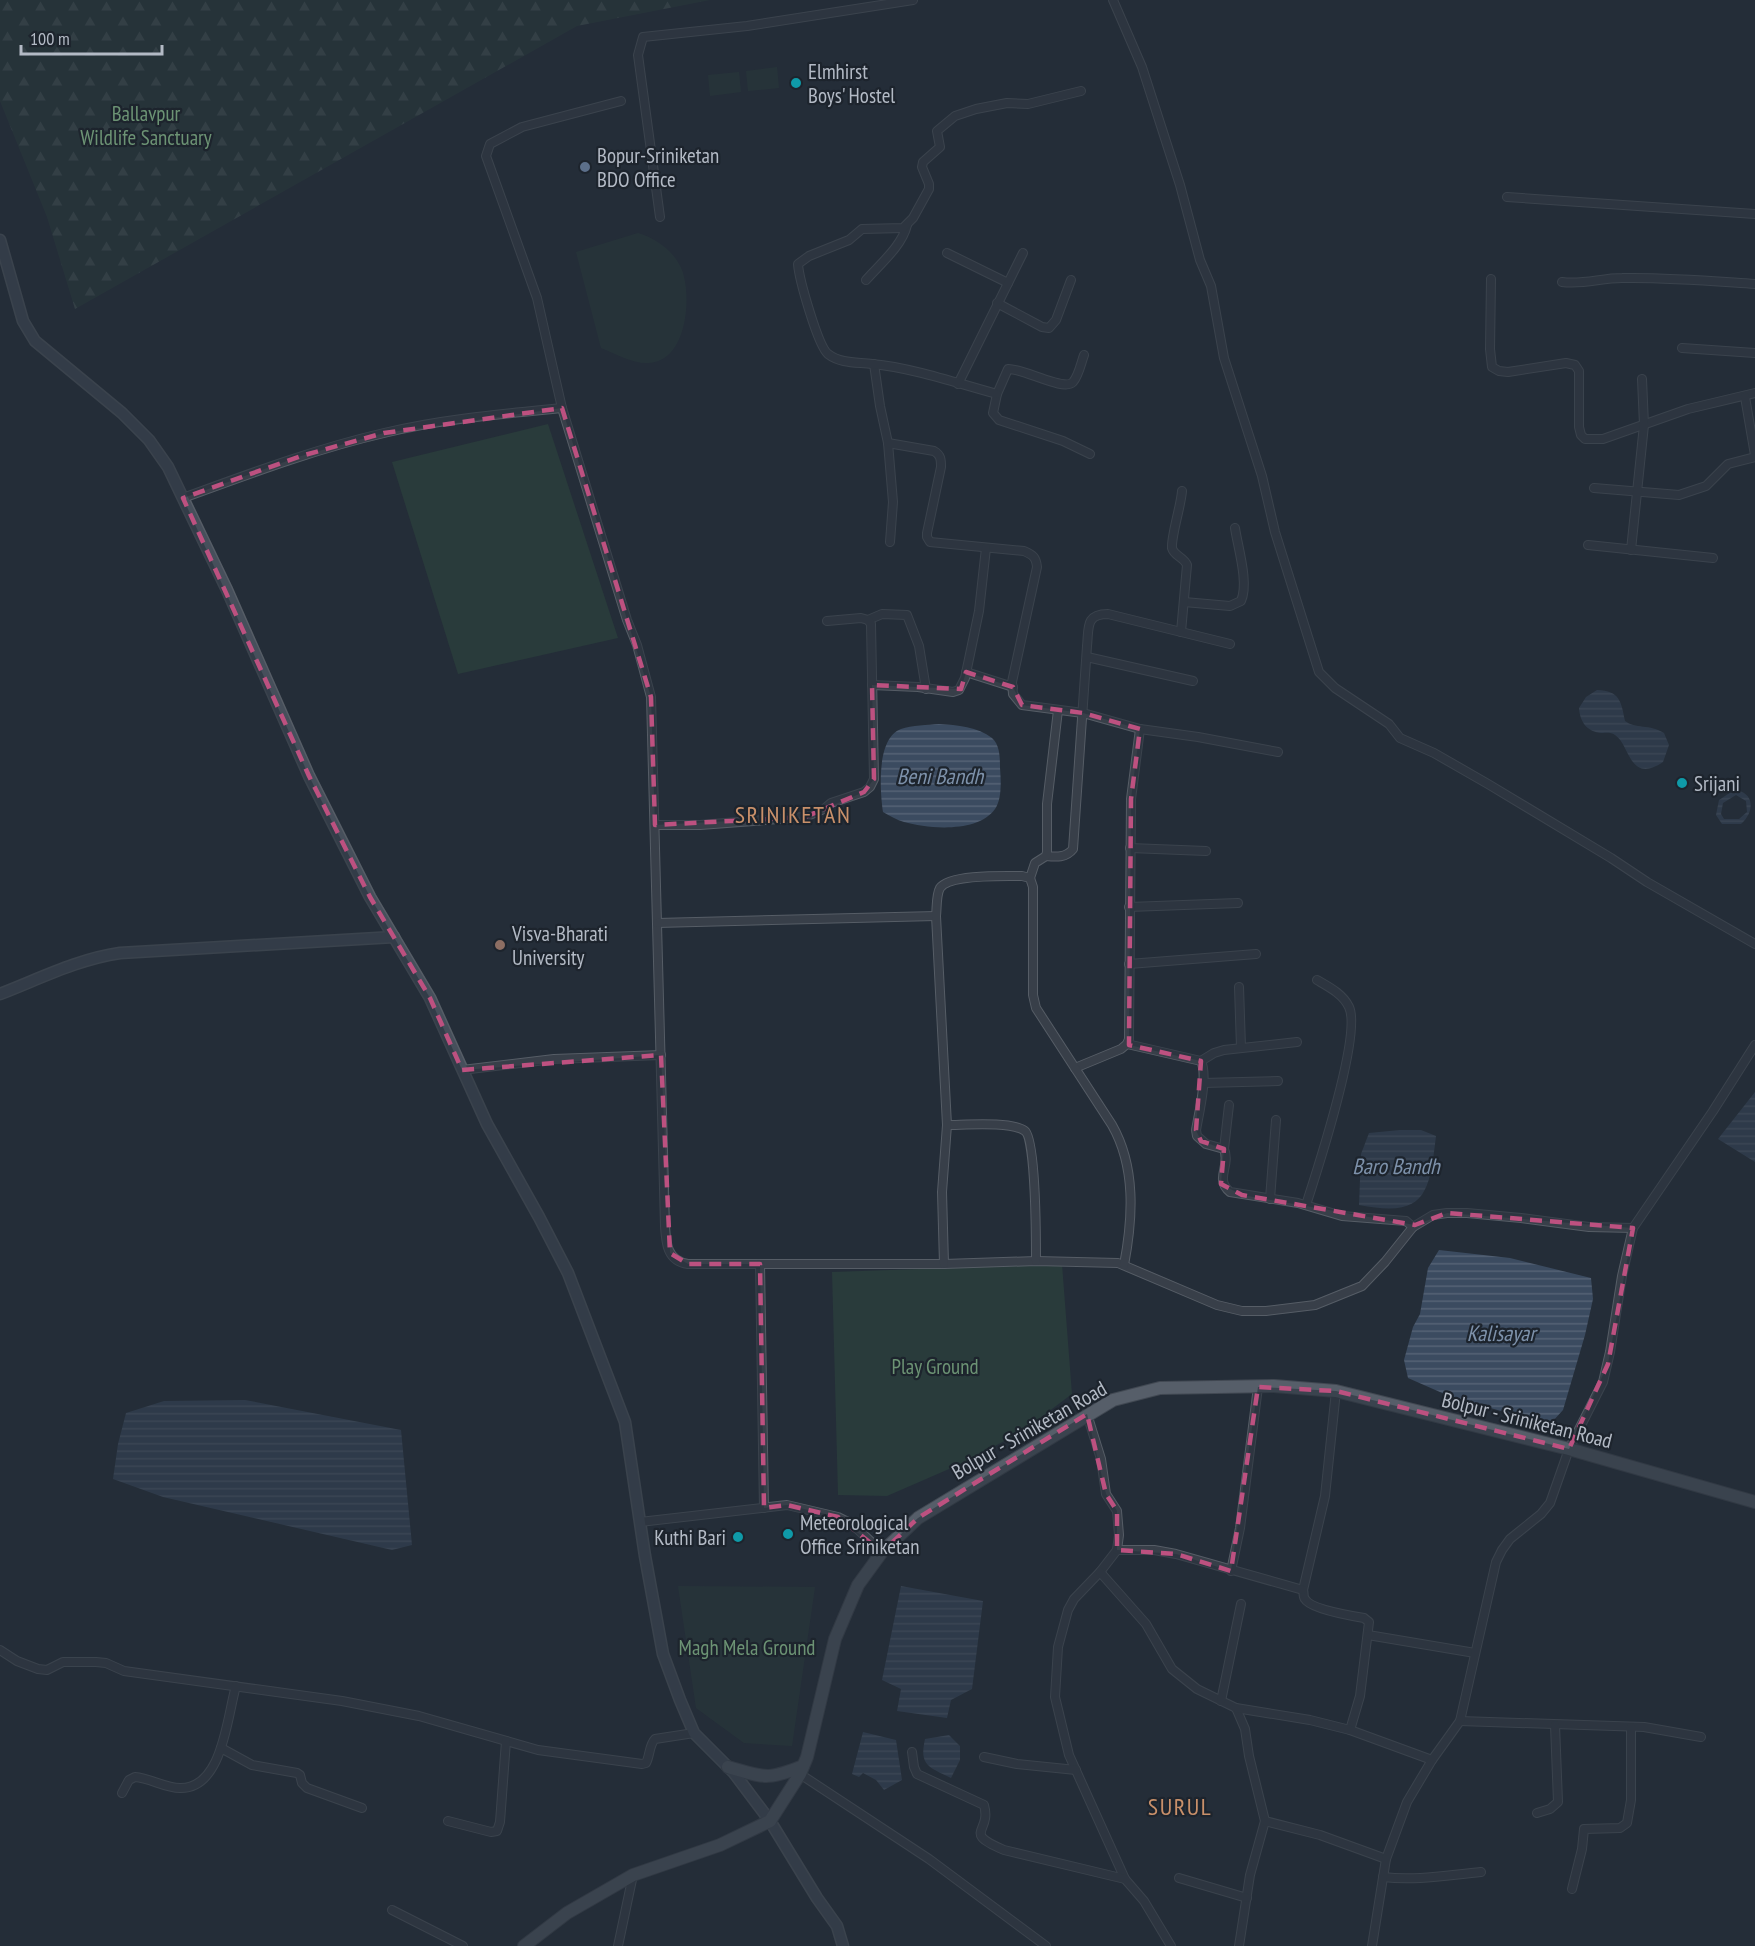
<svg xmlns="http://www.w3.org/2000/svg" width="1755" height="1946" viewBox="0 0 1755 1946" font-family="'PT Sans Narrow',sans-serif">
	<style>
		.forest { fill: url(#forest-firs) }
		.park { fill: #293b3b }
		.water { fill: url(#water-rules); fill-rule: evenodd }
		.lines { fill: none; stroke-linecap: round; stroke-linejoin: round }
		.street-casing { stroke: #565d66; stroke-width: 10 }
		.secondary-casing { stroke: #565d66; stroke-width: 13 }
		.primary-casing { stroke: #414852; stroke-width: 14 }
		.street { stroke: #383f49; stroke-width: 8 }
		.secondary { stroke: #464f5b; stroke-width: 10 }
		.primary { stroke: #565e69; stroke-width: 12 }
		.marked { fill: none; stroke: #bd5180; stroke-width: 4.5; stroke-dasharray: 12 8; stroke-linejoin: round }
		.culture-dot { fill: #0f9aa8; stroke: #1d242d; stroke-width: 2 }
		.service-dot { fill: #5c6f8a; stroke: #1d242d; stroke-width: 2 }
		.education-dot { fill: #8d6e63; stroke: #1d242d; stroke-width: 2 }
		.labels { text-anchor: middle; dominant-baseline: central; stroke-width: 4.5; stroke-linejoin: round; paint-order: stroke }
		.poi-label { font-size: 21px; fill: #b3bac5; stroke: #1d242d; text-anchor: start }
		.park-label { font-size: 21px; fill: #6c9374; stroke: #1d242d }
		.street-label { font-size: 21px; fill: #b3bac5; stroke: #1d242d }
		.water-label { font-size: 22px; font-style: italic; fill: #7d91aa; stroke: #1d242d }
		.quarter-label { font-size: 24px; letter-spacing: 1.5px; fill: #c9906a; stroke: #1d242d }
	</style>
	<defs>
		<pattern id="forest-firs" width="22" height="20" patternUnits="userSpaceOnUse" patternTransform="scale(1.5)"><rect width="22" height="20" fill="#293b3b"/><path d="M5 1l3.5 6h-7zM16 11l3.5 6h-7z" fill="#465556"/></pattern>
		<pattern id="water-rules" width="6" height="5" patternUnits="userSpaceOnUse" patternTransform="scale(1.5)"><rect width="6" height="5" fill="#3b4b60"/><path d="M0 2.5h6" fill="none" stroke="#556375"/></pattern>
	</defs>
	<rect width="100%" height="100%" fill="#242d38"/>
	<!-- forest -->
	<polygon class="forest" points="0,0 710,0 577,26 75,309 47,217 0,101"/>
	<!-- park -->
	<g class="park">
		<polygon points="777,67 779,88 748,91 746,71"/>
		<polygon points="739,72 741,92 710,96 708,75"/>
		<path d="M 638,233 C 657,239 674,251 682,270 C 692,297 687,361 649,363 C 633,364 616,354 601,348 L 576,252 Z"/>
		<polygon points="548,424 618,638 458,674 392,462"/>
		<polygon points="1062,1264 1072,1394 1020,1433 956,1466 887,1496 838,1495 832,1272"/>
		<polygon points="678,1586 815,1587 792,1746 744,1743 696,1708"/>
	</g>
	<!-- water -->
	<g class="water">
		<path d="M 1597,690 C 1620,691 1621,701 1625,721 C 1635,729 1650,724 1664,733 L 1669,745 L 1663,762 C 1629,785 1630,744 1615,735 C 1611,732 1606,733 1602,733 C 1587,732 1580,722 1579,708 L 1586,697 Z"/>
		<path d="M 939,724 C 957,725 978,727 992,738 C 1000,745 1000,758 1000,768 C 1001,780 1002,799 995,809 C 978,833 929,829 904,822 C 897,820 890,816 883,812 C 880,792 876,738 901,729 C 912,725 928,725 939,724 Z"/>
		<path d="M 1734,790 C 1755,792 1755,812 1741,824 L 1722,824 L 1716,815 L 1719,800 ZM 1736,795 L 1746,801 L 1747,812 L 1739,819 L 1724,819 L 1721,814 L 1723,803 Z"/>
		<polygon points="1755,1092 1755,1162 1718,1139"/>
		<path d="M 1400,1130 L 1421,1130 L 1436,1136 C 1429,1194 1426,1218 1359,1205 L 1361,1154 L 1369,1133 Z"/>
		<polygon points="1439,1250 1510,1258 1591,1278 1593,1299 1585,1335 1563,1410 1552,1422 1539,1422 1449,1396 1408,1378 1404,1360 1413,1327 1420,1314 1428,1268"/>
		<polygon points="245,1400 401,1430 412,1545 392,1550 163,1497 113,1479 118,1444 126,1413 164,1401"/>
		<polygon points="901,1586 983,1601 972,1689 951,1700 947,1718 897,1711 901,1689 882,1680"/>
		<polygon points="863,1732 896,1740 902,1780 884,1790 876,1780 863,1773 859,1777 852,1774"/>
		<path d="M 949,1735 L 960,1746 L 960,1760 L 951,1778 C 929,1767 919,1766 925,1739 Z"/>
	</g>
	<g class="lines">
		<defs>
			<g id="street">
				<polyline points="1113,0 1142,67 1180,185 1200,260 1211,286 1224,358 1262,476 1275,532 1319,672 1335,688 1389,724 1400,738 1434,753 1488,784 1611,858 1647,882 1755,944"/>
				<path d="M 621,101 L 522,127 L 490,144 L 486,156 L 537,298 L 562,408 L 627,620 L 637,645 L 651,697 L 665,1226 C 666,1243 667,1261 688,1264 L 944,1264 L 1036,1261 L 1118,1263 L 1217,1305 L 1242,1311 L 1266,1311 L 1315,1305 L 1362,1286 L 1385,1262 L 1413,1227 L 1433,1215 L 1447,1213 L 1467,1213 L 1521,1218 L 1589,1227 L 1633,1228"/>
				<polyline points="1507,197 1755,214"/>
				<polyline points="660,217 638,55 643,37 747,26 913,0"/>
				<polyline points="947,253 1008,283"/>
				<polyline points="1491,279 1490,349 1492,367 1499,371 1508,372 1566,363 1575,365 1579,371 1579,427 1581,435 1585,439 1603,439 1688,409 1755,393"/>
				<path d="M 866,280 C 880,264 902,246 907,225"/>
				<path d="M 1562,282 C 1583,285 1601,278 1622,278 C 1666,277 1711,281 1755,284"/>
				<polyline points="997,303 1042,327 1049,328 1056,320 1071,280"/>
				<polyline points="1682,348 1755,353"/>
				<path d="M 1084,355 C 1081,363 1079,375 1073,382 C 1064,392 1023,368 1008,369 L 997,394 L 993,413 L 999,420 L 1063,441 L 1090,454"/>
				<polyline points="874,364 880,406 888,443 893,502 890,542"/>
				<polyline points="958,384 1023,253"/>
				<path d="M 997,394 C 956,383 914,368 872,364 C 858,362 841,364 828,354 C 818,346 799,279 798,264 L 809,256 L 849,240 L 862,229 L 903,228 L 913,218 L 929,189 L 929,184 L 922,167 L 923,162 L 940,147 L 937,131 L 955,116 L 976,109 L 1007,103 L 1028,104 L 1081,91"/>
				<polyline points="1745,397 1755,455"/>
				<path d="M 888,443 L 934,451 C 941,455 941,460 941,467 L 927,533 L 927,537 L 930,542 L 1024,551 C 1033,555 1036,557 1037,567 L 1012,682 L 1013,694 L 1022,705 L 1083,713 L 1140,729 L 1198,737 L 1278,752"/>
				<polyline points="1594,488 1679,495 1706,486 1728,464 1755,457"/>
				<path d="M 183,498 C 249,474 315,449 384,433 C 442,419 502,414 562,408"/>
				<polyline points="1588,545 1713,558"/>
				<polyline points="1631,550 1644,425 1642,379"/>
				<path d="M 1184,602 L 1230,606 L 1241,601 C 1249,583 1238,548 1235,528"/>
				<polyline points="868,620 882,614 907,615 919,646 926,689"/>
				<path d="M 1181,632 L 1187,565 C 1184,557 1174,556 1172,548 C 1171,536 1181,506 1182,491"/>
				<polyline points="1087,657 1193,681"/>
				<polyline points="966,672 1013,687"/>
				<polyline points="872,685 918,687 953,692 959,690 965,678 979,611 986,548"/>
				<polyline points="655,825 700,825 805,817 824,809 831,803 864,792 870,787 874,779 871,624 868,620 861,618 827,621"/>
				<polyline points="1130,848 1206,851"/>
				<path d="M 1046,856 C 1056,857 1066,858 1073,849 L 1087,646 C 1089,628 1085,614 1108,614 L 1230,644"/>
				<polyline points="1030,878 1035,863 1046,856 1047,852 1047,804 1058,710"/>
				<polyline points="1129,907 1238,903"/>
				<polyline points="657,923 936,916"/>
				<polyline points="1129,964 1256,954"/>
				<polyline points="1239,987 1241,1047"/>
				<path d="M 1127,1044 L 1201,1061 C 1208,1076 1199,1113 1196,1130 L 1197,1136 L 1206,1144 L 1224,1149 C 1231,1166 1214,1179 1230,1192 L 1298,1203 L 1342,1216 L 1406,1221 L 1413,1227"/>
				<polyline points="1201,1061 1214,1053 1224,1050 1297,1042"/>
				<polyline points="1075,1068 1121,1049 1127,1044 1129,1039 1131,799 1140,729"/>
				<polyline points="462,1070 554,1059 661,1055"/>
				<polyline points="1203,1083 1278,1081"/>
				<path d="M 947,1125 C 965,1125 1011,1121 1025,1131 C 1036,1139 1036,1242 1036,1261"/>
				<polyline points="1224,1149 1229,1105"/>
				<polyline points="1270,1199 1276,1120"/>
				<path d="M 1306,1205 C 1317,1171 1362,1034 1349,1007 C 1343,994 1329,987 1317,980"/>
				<polyline points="760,1264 764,1508"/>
				<path d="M 944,1264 L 942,1192 L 947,1125 L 936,916 C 937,908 936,895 940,888 C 949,874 1005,876 1022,876 L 1030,878 L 1033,887 L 1033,995 L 1036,1008 L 1112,1125 C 1136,1167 1133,1218 1124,1265"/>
				<path d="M 1336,1391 L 1325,1496 L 1303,1590 C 1304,1593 1303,1597 1305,1599 C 1310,1609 1352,1616 1364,1618 L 1369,1622 L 1360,1696 L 1350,1730"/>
				<polyline points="1087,1414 1101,1459 1106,1494 1117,1511 1119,1535 1117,1550 1100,1572 1074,1599 1068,1610 1058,1647 1055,1697 1069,1755 1125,1879"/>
				<polyline points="640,1522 787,1505 838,1517 852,1524 882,1552"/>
				<polyline points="1117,1550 1154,1550 1176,1554 1303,1590"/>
				<polyline points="1231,1571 1240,1528 1258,1387"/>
				<polyline points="1100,1572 1146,1624 1172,1669 1197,1689 1236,1708 1245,1729 1249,1756 1265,1821 1250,1875 1239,1946"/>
				<polyline points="1368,1635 1475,1653"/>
				<path d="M 0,1650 L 17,1661 L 38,1669 L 47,1670 L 63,1662 L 96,1662 L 106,1663 L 124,1671 L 342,1701 L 419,1716 L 538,1750 L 642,1764 L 646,1763 C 650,1756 649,1745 655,1739 L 694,1733"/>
				<polyline points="1221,1701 1241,1604"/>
				<polyline points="1236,1708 1310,1720 1350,1730 1432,1760"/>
				<polyline points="1460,1721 1644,1727 1701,1737"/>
				<polyline points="221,1748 252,1765 297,1773 300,1775 302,1783 307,1788 362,1808"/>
				<path d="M 912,1752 L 914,1767 L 917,1774 L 984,1805 C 992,1833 961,1832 1004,1850 L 1125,1879 L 1144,1901 L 1171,1946"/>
				<polyline points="984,1757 1017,1764 1076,1770"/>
				<polyline points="800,1774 929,1859 1046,1946"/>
				<path d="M 122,1793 L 129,1780 L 135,1777 C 150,1778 165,1788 180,1788 C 223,1789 227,1716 236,1686"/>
				<polyline points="1537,1813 1550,1809 1558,1802 1555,1725"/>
				<polyline points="448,1821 491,1832 497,1831 500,1822 506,1741"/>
				<polyline points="1265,1821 1320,1835 1386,1859"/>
				<path d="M 1383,1877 C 1416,1881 1448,1875 1481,1872"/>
				<polyline points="1179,1878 1247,1898"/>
				<polyline points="1572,1889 1582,1849 1584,1829 1620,1828 1627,1823 1631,1800 1631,1727"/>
				<polyline points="392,1910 463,1946"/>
				<polyline points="618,1946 633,1875"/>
				<polyline points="1372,1946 1386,1859 1407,1802 1432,1760 1460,1721 1496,1562 1502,1550 1510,1539 1541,1514 1550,1503 1569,1449 1603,1382 1610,1352 1622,1276 1633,1228 1713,1111 1755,1045"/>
			</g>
			<g id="secondary">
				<polyline points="0,240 23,321 35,341 122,413 149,440 168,467 227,590 309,776 370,897 430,998 487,1124 539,1217 568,1273 625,1422 645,1556 663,1654 680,1700 694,1733 734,1773 770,1821 817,1898 837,1926 843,1946"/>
				<path d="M 0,994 C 39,979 78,959 120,953 L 394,937"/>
			</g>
			<g id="primary">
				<path d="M 728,1767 C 764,1777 766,1781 803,1766"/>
				<polyline points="524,1946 567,1913 633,1875 720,1845 770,1821 800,1774 807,1757 835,1639 858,1585 882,1552 918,1518 1113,1400 1160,1388 1274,1386 1336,1391 1569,1449 1755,1502"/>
			</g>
		</defs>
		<!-- street casing -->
		<use href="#street" class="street-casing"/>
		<!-- secondary casing -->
		<use href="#secondary" class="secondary-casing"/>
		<!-- primary casing -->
		<use href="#primary" class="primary-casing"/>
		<!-- street -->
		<use href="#street" class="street"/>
		<!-- secondary -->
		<use href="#secondary" class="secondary"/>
		<!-- primary -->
		<use href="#primary" class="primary"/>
	</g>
	<!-- marked area -->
	<path d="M0 0H1755V1946H0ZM 562,408 L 651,697 L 655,825 L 805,817 L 864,792 L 874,779 L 872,685 L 961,689 L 966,672 L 1013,687 L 1022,705 L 1083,713 L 1140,729 L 1131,799 L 1129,1045 L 1201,1061 L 1196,1130 L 1201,1141 L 1224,1149 L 1221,1184 L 1242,1195 L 1415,1225 L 1447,1213 L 1633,1228 L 1608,1364 L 1569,1449 L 1336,1391 L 1258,1387 L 1231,1571 L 1176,1554 L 1117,1550 L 1117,1511 L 1106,1494 L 1087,1414 L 918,1518 L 882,1552 L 838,1517 L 787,1505 L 764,1508 L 760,1264 L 688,1264 L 670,1253 L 661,1055 L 462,1070 L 430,998 L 370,897 L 309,776 L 183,498 L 301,456 L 384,433 Z" fill="#242d38" fill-opacity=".55" fill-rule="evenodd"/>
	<path class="marked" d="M 562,408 L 651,697 L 655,825 L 805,817 L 864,792 L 874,779 L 872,685 L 961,689 L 966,672 L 1013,687 L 1022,705 L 1083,713 L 1140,729 L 1131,799 L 1129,1045 L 1201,1061 L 1196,1130 L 1201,1141 L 1224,1149 L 1221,1184 L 1242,1195 L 1415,1225 L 1447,1213 L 1633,1228 L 1608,1364 L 1569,1449 L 1336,1391 L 1258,1387 L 1231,1571 L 1176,1554 L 1117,1550 L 1117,1511 L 1106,1494 L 1087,1414 L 918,1518 L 882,1552 L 838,1517 L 787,1505 L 764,1508 L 760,1264 L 688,1264 L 670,1253 L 661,1055 L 462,1070 L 430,998 L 370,897 L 309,776 L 183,498 L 301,456 L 384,433 Z"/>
	<!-- markers -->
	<g class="culture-dot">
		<circle cx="796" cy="83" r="6"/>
		<circle cx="1682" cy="783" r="6"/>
		<circle cx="788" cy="1534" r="6"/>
		<circle cx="738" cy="1537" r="6"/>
	</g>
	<circle class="service-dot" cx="585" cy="167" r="6"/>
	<circle class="education-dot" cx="500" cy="945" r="6"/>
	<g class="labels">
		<!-- poi labels -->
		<g class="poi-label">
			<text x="808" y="71">Elmhirst<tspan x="808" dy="24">Boys' Hostel</tspan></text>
			<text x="597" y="155">Bopur-Sriniketan<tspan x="597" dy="24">BDO Office</tspan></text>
			<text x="1694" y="783">Srijani</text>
			<text x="512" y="933">Visva-Bharati<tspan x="512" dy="24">University</tspan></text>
			<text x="800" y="1522">Meteorological<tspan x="800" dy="24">Office Sriniketan</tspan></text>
			<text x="726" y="1537" text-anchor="end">Kuthi Bari</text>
		</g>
		<!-- park labels -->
		<g class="park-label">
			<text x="146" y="113">Ballavpur<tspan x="146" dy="24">Wildlife Sanctuary</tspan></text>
			<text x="935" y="1366">Play Ground</text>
			<text x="747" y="1647">Magh Mela Ground</text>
		</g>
		<!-- street labels -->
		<g class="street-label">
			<text transform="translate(1527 1420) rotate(14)">Bolpur - Sriniketan Road</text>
			<text transform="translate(1029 1430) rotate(-30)">Bolpur - Sriniketan Road</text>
		</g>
		<!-- water labels -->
		<g class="water-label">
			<text x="940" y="776">Beni Bandh</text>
			<text x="1396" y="1166">Baro Bandh</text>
			<text x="1501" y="1333">Kalisayar</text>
		</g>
		<!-- quarter labels -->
		<g class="quarter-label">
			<text x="793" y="814">SRINIKETAN</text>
			<text x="1180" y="1806">SURUL</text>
		</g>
	</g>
	<!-- scale -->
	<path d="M21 45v9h141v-9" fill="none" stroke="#b3bac5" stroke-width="3"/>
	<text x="30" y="45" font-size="18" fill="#b3bac5" stroke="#1d242d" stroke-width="4.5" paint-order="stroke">100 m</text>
</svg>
